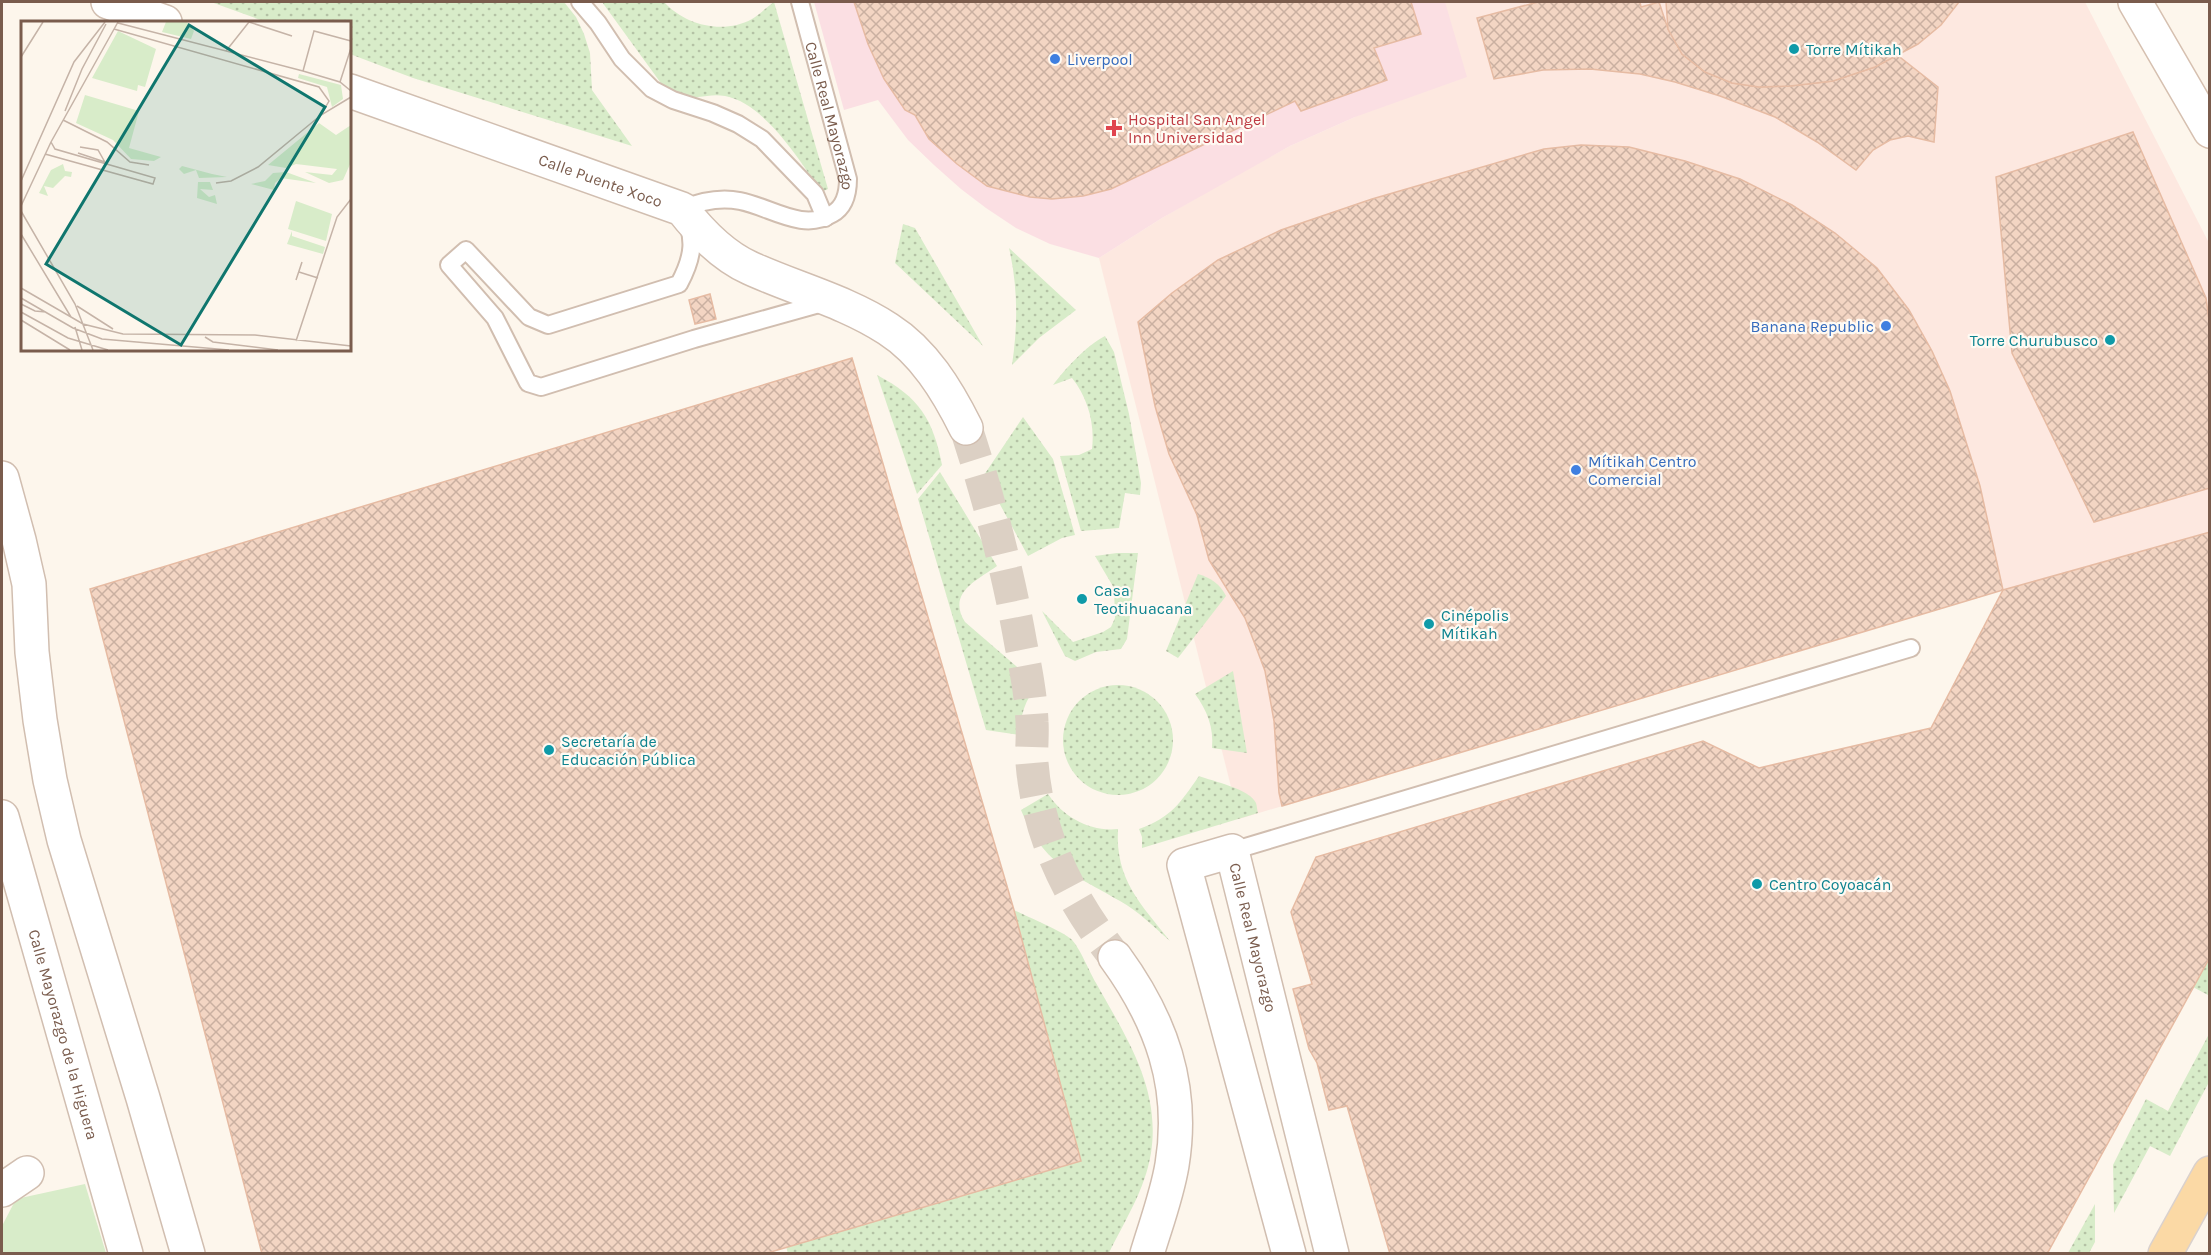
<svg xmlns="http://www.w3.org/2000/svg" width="2211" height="1255" viewBox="0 0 2211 1255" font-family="Karla,sans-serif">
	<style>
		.commercial { fill: #fde8e0 }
		.medical { fill: #fbdfe3 }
		.grass { fill: url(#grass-dots) }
		.park { fill: #d8ecc9 }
		.building { fill: url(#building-cross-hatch); stroke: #e6bba3; stroke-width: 1.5 }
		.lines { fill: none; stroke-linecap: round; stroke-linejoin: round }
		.minor-tunnel { stroke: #dcd0c4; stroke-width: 33; stroke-dasharray: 33 16; stroke-linecap: butt }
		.service-casing { stroke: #d1beb0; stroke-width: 20 }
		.minor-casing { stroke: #d1beb0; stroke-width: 36 }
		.secondary-casing { stroke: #d6c0b0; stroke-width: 36 }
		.primary-casing { stroke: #dad1cd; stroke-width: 36 }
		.service { stroke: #fff; stroke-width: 16 }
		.minor { stroke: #fff; stroke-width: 33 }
		.secondary { stroke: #fff; stroke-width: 33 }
		.primary { stroke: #fbd9a5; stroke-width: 33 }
		.culture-dot { fill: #0f9aa8; stroke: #fffaf3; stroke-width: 2 }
		.shop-dot { fill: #3f7fe0; stroke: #fffaf3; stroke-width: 2 }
		.health-dot { fill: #e0444e; stroke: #fffaf3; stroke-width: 2 }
		.labels { text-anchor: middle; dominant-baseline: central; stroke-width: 4.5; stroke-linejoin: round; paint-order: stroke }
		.culture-label { font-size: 16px; fill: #0d838f; stroke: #fffaf3; text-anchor: start }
		.shop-label { font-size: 16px; fill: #366cbe; stroke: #fffaf3; text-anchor: start }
		.street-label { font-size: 16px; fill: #7a5c4d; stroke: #fffaf3 }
		.health-label { font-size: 16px; fill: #be3a42; stroke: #fffaf3; text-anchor: start }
		.inset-road { fill: none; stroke: #c5b3a7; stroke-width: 1.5 }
		.view { fill: #0f766e; fill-opacity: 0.15; stroke: #0f766e; stroke-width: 3 }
		.inset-edge { fill: none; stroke: #7a5c4d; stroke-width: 3 }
	</style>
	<defs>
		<pattern id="grass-dots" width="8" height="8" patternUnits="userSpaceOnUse" patternTransform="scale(1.5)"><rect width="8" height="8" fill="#d8ecc9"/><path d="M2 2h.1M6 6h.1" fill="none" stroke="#b4c2a5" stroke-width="1.8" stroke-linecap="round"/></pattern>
		<pattern id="building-cross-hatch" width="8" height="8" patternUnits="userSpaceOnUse" patternTransform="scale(1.5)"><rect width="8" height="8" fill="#f3d5c3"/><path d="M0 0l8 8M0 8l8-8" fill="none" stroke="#cab0a1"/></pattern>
	</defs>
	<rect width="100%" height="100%" fill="#fdf6ec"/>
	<!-- commercial -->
	<polygon class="commercial" points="1445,2 2085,2 2209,243 2209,532 2003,590 1239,819 1099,258 1162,218 1224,182 1290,146 1355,117"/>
	<!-- medical -->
	<polygon class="medical" points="814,2 1445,2 1467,77 1355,117 1290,146 1162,218 1099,258 1050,244 1016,228 986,208 961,189 934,165 908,140 878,100 844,110"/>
	<!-- grass -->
	<g class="grass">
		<polygon points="211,2 564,2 576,17 584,34 590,53 592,90 632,146 413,78 350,54 350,22 266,22"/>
		<path d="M 602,2 L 664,2 C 685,25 723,35 752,19 C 760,14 767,7 774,2 L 828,189 L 821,192 C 800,160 764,103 725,96 C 715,94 707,96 698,97 C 685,98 674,92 663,86 Z"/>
		<polygon points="903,224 915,228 983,346 895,263"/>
		<path d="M 1009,248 L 1076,310 L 1039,338 L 1012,365 C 1018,325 1018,287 1009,248 Z"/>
		<path d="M 1105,336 L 1114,352 L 1129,414 L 1141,483 L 1140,495 L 1125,493 L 1119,528 L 1081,531 L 1060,456 L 1079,455 L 1092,449 C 1095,424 1088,398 1072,378 L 1053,385 C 1066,368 1086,346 1105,336 Z"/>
		<path d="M 877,375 C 919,397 933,419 942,465 L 917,494 Z"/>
		<polygon points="1023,417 1053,459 1075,535 1062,538 1028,556 984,475"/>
		<path d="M 940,472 L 997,566 C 976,581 947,593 965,622 L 1038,685 C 1025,699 1020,716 1020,735 L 986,730 L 918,499 Z"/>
		<polygon points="1117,553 1138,553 1127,639 1121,649 1096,652 1075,661 1065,656 1042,611 1073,642 1103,632 1111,627 1115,618 1114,588 1095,556"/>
		<path d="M 1198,574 C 1211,578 1220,584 1226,596 L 1178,658 L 1166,651 Z"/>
		<path d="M 1233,671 L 1247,753 L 1212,748 C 1214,728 1207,710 1195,694 Z"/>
		<circle cx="1118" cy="740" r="55"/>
		<path d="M 1199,776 C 1212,781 1250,789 1256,803 C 1257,806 1257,810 1258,813 L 1142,848 L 1142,837 L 1139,829 C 1172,817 1180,803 1199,776 Z"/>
		<path d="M 1048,794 C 1063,817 1090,832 1118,829 C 1115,880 1141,904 1170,941 C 1154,927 1138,911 1120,901 C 1072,873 1044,865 1021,810 Z"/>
		<path d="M 1014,910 C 1026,916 1064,932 1071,939 C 1079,946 1090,973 1096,983 C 1126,1037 1161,1088 1151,1153 C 1145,1190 1125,1220 1109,1253 L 788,1254 L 786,1246 L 1081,1161 Z"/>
		<polygon points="2209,958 2209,993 2208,995 2193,987"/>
		<polygon points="2209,1034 2209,1082 2170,1156 2150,1146 2114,1213 2113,1165 2146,1099 2168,1111"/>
		<polygon points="2095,1204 2095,1242 2089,1253 2068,1253"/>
	</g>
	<!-- park -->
	<polygon class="park" points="85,1184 106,1253 2,1254 2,1226 16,1199"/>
	<!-- building -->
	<g class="building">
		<polygon points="854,2 1411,2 1421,34 1374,48 1387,80 1301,111 1295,101 1111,189 1083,196 1052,199 1030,197 987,186 957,164 929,139 915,115 905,110 884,79 868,44"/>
		<polygon points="1538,2 1640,2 1641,7 1659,2 1668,29 1682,54 1705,72 1732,83 1759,87 1790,86 1833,81 1875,67 1897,55 1938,87 1934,142 1908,136 1890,140 1873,150 1856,170 1817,142 1775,117 1720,96 1675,82 1640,74 1590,69 1543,70 1494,79 1477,18"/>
		<polygon points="1666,2 1959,2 1941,25 1918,44 1875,67 1833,81 1790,86 1759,87 1732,83 1705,72 1682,54 1668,29"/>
		<polygon points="2133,132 2206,298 2210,327 2210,488 2094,522 2012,353 1996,177"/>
		<polygon points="1581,145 1629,147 1685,161 1740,179 1792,205 1835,233 1877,268 1909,310 1932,351 1950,391 1980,486 2003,590 1282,806 1279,793 1274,721 1265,671 1245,618 1209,560 1197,515 1169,454 1155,406 1138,322 1172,293 1218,260 1281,230 1372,199 1544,149"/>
		<polygon points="710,294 716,319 695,324 689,300"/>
		<polygon points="852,358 1014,910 1081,1161 764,1254 262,1254 90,589"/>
		<polygon points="2210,532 2210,957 2047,1254 1390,1254 1347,1106 1329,1110 1317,1063 1309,1049 1293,989 1312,984 1291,912 1316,857 1703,741 1759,768 1931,728 2003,590"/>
	</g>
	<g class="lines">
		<!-- minor-tunnel -->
		<path class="minor-tunnel" d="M 966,428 C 989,499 1008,571 1021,645 C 1026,670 1031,696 1032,722 C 1033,735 1031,749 1032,763 C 1038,837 1070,900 1115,957"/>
		<defs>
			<g id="service">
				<polyline points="580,2 598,23 622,59 652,89 673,100 713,113 738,124 762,139 815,194 825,218"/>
				<path id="s1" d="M 800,2 L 848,179 C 848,192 845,207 832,214 C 802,232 771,207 740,201 C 720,197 701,201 682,209 C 696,238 694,256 679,284 L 548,325 L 529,317 L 466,250 L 449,265 L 495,318 L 528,383 L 541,387 L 694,339 L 826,302"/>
				<polyline points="1232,851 1911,648"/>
			</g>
			<g id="minor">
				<polyline points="108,2 165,22"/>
				<path id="s2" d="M 350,91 L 682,209 C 700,232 723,256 750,268 C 796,289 845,301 888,329 C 924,352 947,390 966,428"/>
				<polyline points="2,478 19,540 29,584 32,652 40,720 50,780 64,840 143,1098 188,1254"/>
				<path id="s3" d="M 2,817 L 126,1254"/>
				<path d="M 1115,957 C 1161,1020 1185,1086 1172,1165 C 1167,1195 1156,1224 1147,1254"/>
				<polyline points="2,1190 27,1173"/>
				<path id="s4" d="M 1289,1254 L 1184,865 L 1232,851 L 1332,1254"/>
			</g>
			<polyline id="secondary" points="2135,2 2210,131"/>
			<polyline id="primary" points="2165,1254 2210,1173"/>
		</defs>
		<!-- service casing -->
		<use href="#service" class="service-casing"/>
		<!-- minor casing -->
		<use href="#minor" class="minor-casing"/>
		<!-- secondary casing -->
		<use href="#secondary" class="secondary-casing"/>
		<!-- primary casing -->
		<use href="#primary" class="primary-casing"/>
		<!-- service -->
		<use href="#service" class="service"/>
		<!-- minor -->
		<use href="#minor" class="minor"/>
		<!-- secondary -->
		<use href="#secondary" class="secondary"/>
		<!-- primary -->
		<use href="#primary" class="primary"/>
	</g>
	<!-- markers -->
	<g class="culture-dot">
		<circle cx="1794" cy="49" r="6"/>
		<circle cx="2110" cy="340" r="6"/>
		<circle cx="1082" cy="599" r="6"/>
		<circle cx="1429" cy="624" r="6"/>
		<circle cx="549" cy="750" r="6"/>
		<circle cx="1757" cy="884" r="6"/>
	</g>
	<g class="shop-dot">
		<circle cx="1055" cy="59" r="6"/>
		<circle cx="1886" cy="326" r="6"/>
		<circle cx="1576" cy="470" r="6"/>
	</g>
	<path class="health-dot" d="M1111 119h6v6h6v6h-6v6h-6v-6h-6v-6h6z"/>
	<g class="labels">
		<!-- culture labels -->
		<g class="culture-label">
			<text x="1806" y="49">Torre Mítikah</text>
			<text x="2098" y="340" text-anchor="end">Torre Churubusco</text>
			<text x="1094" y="590">Casa<tspan x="1094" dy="18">Teotihuacana</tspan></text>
			<text x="1441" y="615">Cinépolis<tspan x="1441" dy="18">Mítikah</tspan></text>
			<text x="561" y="741">Secretaría de<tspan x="561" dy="18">Educación Pública</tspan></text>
			<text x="1769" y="884">Centro Coyoacán</text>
		</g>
		<!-- shop labels -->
		<g class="shop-label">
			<text x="1067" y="59">Liverpool</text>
			<text x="1874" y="326" text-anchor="end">Banana Republic</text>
			<text x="1588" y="461">Mítikah Centro<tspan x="1588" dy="18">Comercial</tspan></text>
		</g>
		<!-- street labels -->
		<g class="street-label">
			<text stroke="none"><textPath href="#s1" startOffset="118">Calle Real Mayorazgo</textPath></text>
			<text stroke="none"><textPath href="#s2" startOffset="266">Calle Puente Xoco</textPath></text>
			<text stroke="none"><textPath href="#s4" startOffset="542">Calle Real Mayorazgo</textPath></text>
			<text stroke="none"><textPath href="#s3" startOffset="226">Calle Mayorazgo de la Higuera</textPath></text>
		</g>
		<!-- health labels -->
		<g class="health-label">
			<text x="1128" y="119">Hospital San Angel<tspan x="1128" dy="18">Inn Universidad</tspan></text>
		</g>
	</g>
	<!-- overview -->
	<g transform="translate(21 21)">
		<rect width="330" height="330" fill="#fdf6ec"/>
		<path d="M 97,10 L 135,28 L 124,66 L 117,64 L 116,70 L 71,57 ZM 278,53 L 320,64 L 322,78 L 311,86 L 306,66 L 277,57 ZM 64,74 L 118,90 L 108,127 L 140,136 L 133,140 L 110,138 L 92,119 L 55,102 ZM 298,102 L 315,114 L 330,104 L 330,141 L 322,159 L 308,162 L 284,151 L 311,154 L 316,148 L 275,143 L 265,147 L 247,144 ZM 42,143 L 44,150 L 51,151 L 50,156 L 44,155 L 32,167 L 23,165 L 27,175 L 18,172 L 30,149 ZM 161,145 L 191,153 L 206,156 L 178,157 L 175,149 L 163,153 L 158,148 ZM 265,151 L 295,162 L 260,157 L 254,162 L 253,169 L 230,163 L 244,160 L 252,152 ZM 177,161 L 189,161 L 192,169 L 179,168 L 188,176 L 194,174 L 196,183 L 176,177 ZM 275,180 L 311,193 L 305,220 L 267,208 Z" fill="#d8ecc9"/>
		<path d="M 145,1 L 166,1 L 173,10 L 170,18 L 141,11 ZM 271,210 L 271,215 L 304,226 L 302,233 L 266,223 Z" fill="#d8ecc9"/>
		<path class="inset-road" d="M 228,1 L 271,15M 97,2 L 282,50 L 319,61 L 330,70M 93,8 L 298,66 L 308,80 L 300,94M 205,30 L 228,1M 0,36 L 22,1M 282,50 L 293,10 L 330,20M 319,61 L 330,27M 44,90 L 61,48 L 85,3M 42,99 L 86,121 L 109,141 L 128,144M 59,126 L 77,129 L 85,143M 57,132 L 84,141M 24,133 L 132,163 L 134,157 L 34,128 L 30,121M 0,160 L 53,41 L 84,1M 195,162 L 210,160 L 237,146 L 300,94 L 330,76M 0,185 L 30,121 L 97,1M 0,190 L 54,283 L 72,329M 0,213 L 50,296M 278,251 L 297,257M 275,259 L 281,241M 0,267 L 62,303 L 102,313 L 234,314 L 330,325M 0,277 L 52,307 L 81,318 L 208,329M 0,283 L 14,290 L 25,291M 56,285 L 92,308M 0,291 L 47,317 L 87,329M 0,299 L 49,329M 54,306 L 61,329M 184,316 L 192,321 L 257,329M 275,320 L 316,196 L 330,178"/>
		<path class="view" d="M 168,4 L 304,86 L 160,324 L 25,243 Z"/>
		<rect width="330" height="330" class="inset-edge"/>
	</g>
	<!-- border -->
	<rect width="2211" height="1255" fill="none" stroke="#7a5c4d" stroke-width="6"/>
</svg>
